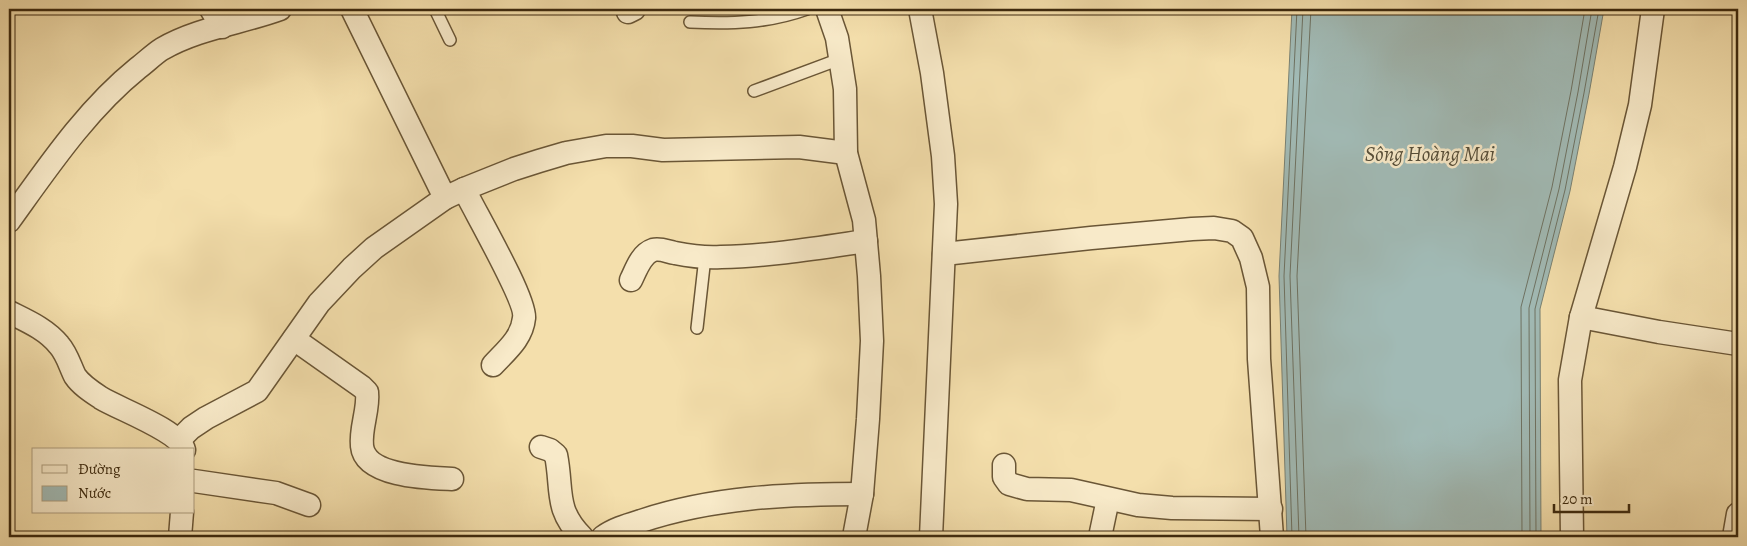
<svg xmlns="http://www.w3.org/2000/svg" width="1747" height="546" viewBox="0 0 1747 546" font-family="Alegreya,serif">
	<style>
		.water { fill: #a1bab5; stroke: #798072 }
		.lines { fill: none; stroke-linecap: round; stroke-linejoin: round }
		.shore { stroke: #6e7262; stroke-width: 1 }
		.lane-casing { stroke: #6a5636; stroke-width: 14 }
		.street-casing { stroke: #6a5636; stroke-width: 25 }
		.lane { stroke: #f8eac9; stroke-width: 11 }
		.street { stroke: #f8eac9; stroke-width: 22 }
		.labels { text-anchor: middle; dominant-baseline: central; stroke-width: 5; stroke-linejoin: round; paint-order: stroke }
		.water-label { font-size: 21px; font-style: italic; fill: #554d38; stroke: #f8eac9 }
	</style>
	<rect width="100%" height="100%" fill="#f4dfac"/>
	<filter id="stains"><feTurbulence type="fractalNoise" baseFrequency=".004" numOctaves="4"/><feColorMatrix values="0 0 0 0 .2 0 0 0 0 .09 0 0 0 0 .02 0 0 0 .5 -.17"/></filter>
	<radialGradient id="worn" r=".72"><stop offset=".6" stop-color="#630" stop-opacity="0"/><stop offset="1" stop-color="#630" stop-opacity=".3"/></radialGradient>
	<!-- water -->
	<polygon class="water" points="1292,9 1604,9 1589,94 1570,191 1540,309 1541,537 1287,537 1279,276"/>
	<g class="lines">
		<!-- shore -->
		<g class="shore">
			<polyline points="1292,537 1284,276 1297,9"/>
			<polyline points="1299,537 1290,276 1303,9"/>
			<polyline points="1306,537 1297,276 1311,9"/>
			<polyline points="1522,537 1521,307 1552,187 1571,91 1585,9"/>
			<polyline points="1530,537 1529,308 1559,189 1578,92 1592,9"/>
			<polyline points="1536,537 1535,309 1565,190 1584,93 1599,9"/>
		</g>
		<defs>
			<g id="lane">
				<polyline points="435,9 450,40"/>
				<path d="M 690,22 C 732,24 768,23 807,9"/>
				<polyline points="754,91 840,59"/>
				<polyline points="697,328 705,257"/>
			</g>
			<g id="street">
				<polyline points="211,9 222,27"/>
				<polyline points="352,9 445,198"/>
				<polyline points="827,9 837,38 845,89 846,153 864,220 869,276 872,341 868,419 862,494 854,537"/>
				<polyline points="920,9 932,73 943,156 946,204 931,537"/>
				<polyline points="628,12 634,9"/>
				<path d="M 464,189 C 474,210 527,301 524,318 C 522,338 507,350 493,365"/>
				<path d="M 9,221 C 48,167 86,110 138,68 C 146,62 154,54 162,49 C 198,28 242,23 280,9"/>
				<polyline points="944,254 1091,238 1192,229 1214,228 1232,231 1242,238 1251,258 1258,287 1259,359 1272,537"/>
				<path d="M 631,280 C 636,270 641,254 653,250 C 661,248 668,252 675,253 C 690,256 706,258 721,257 C 770,256 818,248 866,241"/>
				<path d="M 9,312 C 27,321 46,329 59,345 C 67,354 70,366 75,376 C 81,385 92,392 101,398 C 119,409 180,431 184,450"/>
				<polyline points="1581,317 1659,332 1738,344"/>
				<path d="M 294,339 L 362,387 L 367,392 C 369,410 360,428 362,446 C 365,477 430,478 452,479"/>
				<polyline points="179,440 191,428 206,418 257,391 319,303 352,268 374,248 445,198 464,189 514,169 539,161 566,153 606,146 632,146 663,150 799,147 846,153"/>
				<path d="M 541,447 L 550,450 L 556,455 C 563,490 554,509 582,537"/>
				<polyline points="1004,465 1004,477 1009,484 1027,489 1071,490 1138,505 1172,508 1271,509"/>
				<polyline points="194,481 276,493 309,505"/>
				<polyline points="180,537 182,512"/>
				<path d="M 603,537 C 614,529 628,525 641,521 C 713,497 788,494 862,494"/>
				<polyline points="1100,537 1108,499"/>
				<polyline points="1572,537 1570,380 1581,317 1625,167 1640,105 1653,9"/>
				<polyline points="1734,537 1738,514"/>
			</g>
		</defs>
		<!-- lane casing -->
		<use href="#lane" class="lane-casing"/>
		<!-- street casing -->
		<use href="#street" class="street-casing"/>
		<!-- lane -->
		<use href="#lane" class="lane"/>
		<!-- street -->
		<use href="#street" class="street"/>
	</g>
	<g class="labels">
		<!-- water labels -->
		<g class="water-label">
			<text x="1430" y="154">Sông Hoàng Mai</text>
		</g>
	</g>
	<!-- margin -->
	<rect width="1747" height="546" fill="none" stroke="#f4dfac" stroke-width="30"/>
	<rect x="10" y="10" width="1727" height="526" fill="none" stroke="#3c290e" stroke-width="2.5"/>
	<rect x="15" y="15" width="1717" height="516" fill="none" stroke="#3c290e"/>
	<!-- legend -->
	<rect x="32" y="448" width="162" height="65" fill="#f8eac9" stroke="#ad9d7e"/>
	<rect x="42" y="465" width="25" height="8" fill="#f8eac9" stroke="#ad9d7e"/>
	<text x="78" y="474" font-size="15" fill="#3c290e">Đường</text>
	<rect x="42" y="486" width="25" height="15" fill="#a1bab5" stroke="#ad9d7e"/>
	<text x="78" y="498" font-size="15" fill="#3c290e">Nước</text>
	<!-- scale -->
	<path d="M1554 504v8h75v-8" fill="none" stroke="#3c290e" stroke-width="2.5"/>
	<text x="1562" y="504" font-size="15" fill="#3c290e" stroke="#f8eac9" stroke-width="4" paint-order="stroke">20 m</text>
	<rect width="100%" height="100%" filter="url(#stains)"/>
	<rect width="100%" height="100%" fill="url(#worn)"/>
</svg>
